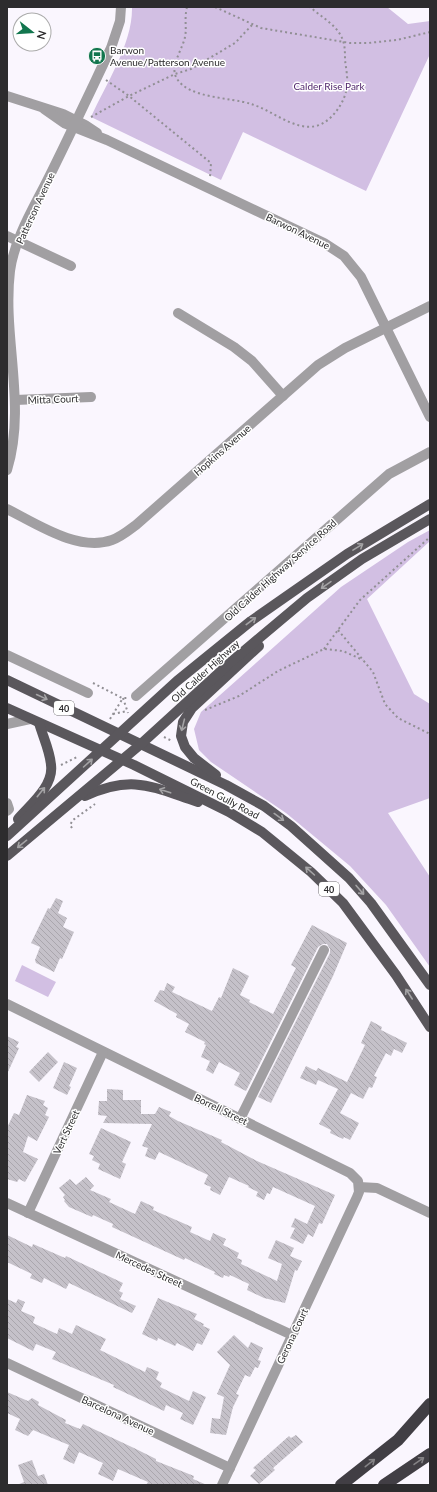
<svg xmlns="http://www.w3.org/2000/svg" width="437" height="1492" viewBox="0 0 437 1492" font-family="Lato,sans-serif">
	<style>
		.green { fill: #d2bfe3 }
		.building { fill: url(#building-back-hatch) }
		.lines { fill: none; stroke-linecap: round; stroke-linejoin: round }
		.path { stroke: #918f94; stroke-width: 2; stroke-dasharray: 2 3; stroke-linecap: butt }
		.minor { stroke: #a19fa2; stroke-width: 10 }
		.major { stroke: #5a575c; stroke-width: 10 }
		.highway { stroke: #413e44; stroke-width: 12 }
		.oneway { stroke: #a4a3a5 }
		.oneway2 { stroke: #848285 }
		.labels { text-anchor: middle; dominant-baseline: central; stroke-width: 3; stroke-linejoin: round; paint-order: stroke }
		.shield { fill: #fff; stroke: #6c6b6d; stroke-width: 1 }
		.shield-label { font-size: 9px; font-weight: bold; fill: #2d2c2e }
		.poi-label { font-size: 10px; fill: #2d2c2e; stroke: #fff; text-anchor: start }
		.park-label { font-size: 10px; fill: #50266b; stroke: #fff }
		.street-label { font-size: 10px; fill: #2d2c2e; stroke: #fff }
	</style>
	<defs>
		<pattern id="building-back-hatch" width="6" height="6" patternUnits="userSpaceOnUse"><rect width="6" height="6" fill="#c5c1c9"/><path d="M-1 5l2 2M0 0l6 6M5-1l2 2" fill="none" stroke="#aaa6ad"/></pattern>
	</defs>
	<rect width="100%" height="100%" fill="#faf6fe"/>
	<!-- green -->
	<g class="green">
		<path d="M 132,7 L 387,7 L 408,24 L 430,21 L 430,54 L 366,191 L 243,132 L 221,180 L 91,117 C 106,84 133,43 132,7 Z"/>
		<polygon points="430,530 430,541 367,599 414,694 430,704 430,798 388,813 430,877 430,967 386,905 350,866 286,813 211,762 199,750 194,729 201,712 341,587 408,542"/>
		<polygon points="22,965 56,982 48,997 15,981"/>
	</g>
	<!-- building -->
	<g class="building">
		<polygon points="56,898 63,901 58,913 67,918 63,927 74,932 62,959 60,958 54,972 36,963 35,960 40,947 31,943 48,908 50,909"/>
		<polygon points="312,925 347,943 333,976 271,1103 258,1097 330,953 330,949 327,944 323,944 318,947 246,1091 234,1085 240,1073 219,1062 213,1074 206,1070 210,1061 201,1057 206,1045 204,1044 205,1042 185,1032 189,1024 176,1017 177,1014 154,1001 160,990 164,991 167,983 175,987 172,992 212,1011 219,997 221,998 233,968 249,976 240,995 250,1000 249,1002 273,1014 296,968 291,965"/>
		<polygon points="371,1021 382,1027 381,1030 407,1043 402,1053 394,1049 391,1056 386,1053 374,1076 377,1077 372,1088 369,1087 363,1099 351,1093 340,1113 359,1123 350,1140 344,1137 343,1139 330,1133 331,1130 319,1124 338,1089 318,1080 316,1085 300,1078 306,1066 316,1071 318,1068 347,1082 365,1045 361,1043"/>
		<polygon points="7,1036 19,1042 16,1047 19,1048 7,1074"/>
		<polygon points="48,1052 58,1062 39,1082 29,1072"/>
		<polygon points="64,1062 77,1068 69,1086 71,1087 67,1095 53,1088"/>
		<polygon points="107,1089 123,1090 123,1100 141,1100 141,1114 155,1114 159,1107 171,1112 169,1116 178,1121 222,1140 221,1142 257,1161 335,1195 322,1224 319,1223 313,1237 308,1234 303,1244 290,1238 295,1228 291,1227 295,1218 307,1224 315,1206 273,1187 270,1194 267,1193 264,1200 256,1196 258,1192 248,1187 249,1186 229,1177 220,1195 210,1190 211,1187 204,1184 208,1175 159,1152 155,1160 145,1156 148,1148 142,1146 152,1124 103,1123 107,1116 98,1115 99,1101 107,1101"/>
		<polygon points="27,1095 45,1101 43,1105 48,1108 45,1115 49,1117 37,1141 28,1136 23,1152 38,1159 25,1182 19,1179 17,1182 7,1179 7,1128 14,1113 19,1115"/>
		<polygon points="101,1128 131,1142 122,1162 126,1164 120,1179 98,1169 100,1164 92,1160 94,1156 89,1154"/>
		<polygon points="86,1177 94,1186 90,1190 111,1199 109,1202 135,1214 141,1201 154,1207 153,1210 192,1227 190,1232 210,1241 213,1233 226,1239 223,1245 239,1253 237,1258 242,1260 241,1264 277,1281 282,1264 268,1258 276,1240 294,1248 290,1256 302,1261 297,1271 295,1270 285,1303 264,1298 247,1290 249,1284 230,1275 229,1277 224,1275 223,1278 214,1274 215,1272 185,1258 184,1260 112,1227 113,1224 93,1215 92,1217 69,1207 64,1201 65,1200 63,1197 65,1195 59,1188 70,1179 76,1185"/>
		<polygon points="7,1235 32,1247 33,1244 65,1258 66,1256 123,1283 119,1291 123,1293 120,1299 136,1306 132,1313 69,1283 66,1289 44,1278 42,1283 30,1278 32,1274 7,1262"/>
		<polygon points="158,1298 197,1314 194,1319 204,1324 203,1326 210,1329 202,1345 197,1343 193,1351 177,1343 175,1346 158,1338 157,1341 142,1334"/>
		<polygon points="7,1299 16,1303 18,1299 25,1302 21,1311 35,1317 33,1323 57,1334 59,1328 72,1334 76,1325 106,1339 100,1350 145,1372 147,1367 159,1372 156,1379 162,1383 160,1387 189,1401 193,1391 206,1397 193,1425 180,1419 183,1413 166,1405 164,1411 113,1387 114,1385 52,1359 56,1352 36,1344 33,1351 7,1338"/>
		<polygon points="234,1335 248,1348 251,1342 263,1348 258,1360 261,1361 258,1368 255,1367 250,1377 245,1375 236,1394 239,1395 233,1407 226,1435 210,1433 212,1418 220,1419 224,1397 217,1394 230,1365 217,1352"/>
		<polygon points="7,1392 28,1401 32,1398 39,1402 38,1405 66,1420 65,1423 80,1429 83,1424 136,1449 156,1459 156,1461 194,1476 193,1479 207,1485 146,1485 148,1482 118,1469 113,1481 98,1474 103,1463 79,1452 74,1464 63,1459 69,1445 33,1430 28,1436 15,1430 20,1419 7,1413"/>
		<polygon points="296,1435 303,1442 273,1468 275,1470 259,1484 250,1476 256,1470 253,1468 289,1436 291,1438"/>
		<polygon points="32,1460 38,1476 44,1474 48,1485 17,1485 24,1482 18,1465"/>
	</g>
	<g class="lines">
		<!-- path -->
		<g class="path">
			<path d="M 187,7 C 184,19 187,28 185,37 C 183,48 170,66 176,77 C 187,99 231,97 251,104 C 272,110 294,131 316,126 C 332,122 345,102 347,87 C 348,78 346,68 345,60 C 345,51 345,43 341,36 C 335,24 320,16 310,7"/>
			<polyline points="215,7 261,28 350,43 368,43 397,40 430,32"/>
			<polyline points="106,80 129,96 211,163 210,178"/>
			<polyline points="91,117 129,96 175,74 191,69 235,43 252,25"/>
			<polyline points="338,630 373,672 385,704 398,718 430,734"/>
			<polyline points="324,649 360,600 430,537"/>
			<polyline points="93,683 122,698 127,698"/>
			<polyline points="123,698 128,713"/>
			<polyline points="205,710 239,696 278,671 324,649 343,651 363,660"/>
			<polyline points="113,714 127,711"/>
			<polyline points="110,719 123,698"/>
			<polyline points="164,737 172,741"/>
			<polyline points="61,765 77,757"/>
			<polyline points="72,828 70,825 73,820 95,804"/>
		</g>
		<!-- minor -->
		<g class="minor">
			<polyline points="7,96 63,114 85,125 97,133"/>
			<polyline points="44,109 64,123 107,140 324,243 344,256 361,277 430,417"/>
			<polyline points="7,236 71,266"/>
			<polyline points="178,313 234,347 252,361 283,396"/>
			<polyline points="15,400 91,397"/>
			<path d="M 7,470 C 27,405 2,337 10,271 C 14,240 33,209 47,181 C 69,137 90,92 111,48 L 120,21 L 121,7"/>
			<path d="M 7,509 C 37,524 78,552 112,540 C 121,537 128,531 136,525 L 318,365 L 345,348 L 430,306"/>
			<polyline points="7,655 88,693"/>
			<polyline points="136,696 389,474 430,452"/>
			<polyline points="7,724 30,719"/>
			<polyline points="7,803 9,809 7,811"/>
			<polyline points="7,1004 350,1173 358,1181 359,1192 357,1197 222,1485"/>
			<polyline points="240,1119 324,950"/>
			<polyline points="359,1187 377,1188 430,1213"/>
			<polyline points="7,1203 292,1335"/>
			<polyline points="28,1213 103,1052"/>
			<polyline points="7,1363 230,1468"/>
		</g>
		<!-- major -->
		<g class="major">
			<polyline points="7,680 226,785 264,806 291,826 349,878 371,903 430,985"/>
			<polyline points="7,708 134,765 229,812 262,832 311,872 343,903 396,975 430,1027"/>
			<polyline points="216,775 194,758 185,747 181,736 183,722 192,708 259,646"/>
			<path d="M 85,796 C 133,774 152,787 198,802"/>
			<path d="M 18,819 C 30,805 54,786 51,765 C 50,751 43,737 39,723"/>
			<polyline points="7,836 177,681 251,621 347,554 430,504"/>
			<polyline points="7,856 141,744 232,661 307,598 362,559 430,519"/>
		</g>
		<!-- highway -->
		<g class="highway">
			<polyline points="341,1485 398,1440 430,1404"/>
			<polyline points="384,1485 430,1454"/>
		</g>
	</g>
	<!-- one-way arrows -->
	<defs><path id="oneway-shaft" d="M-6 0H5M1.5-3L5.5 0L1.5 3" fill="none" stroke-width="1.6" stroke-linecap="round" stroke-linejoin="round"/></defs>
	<g class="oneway">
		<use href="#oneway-shaft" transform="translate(358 547) rotate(-32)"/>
		<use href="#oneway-shaft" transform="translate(326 585) rotate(145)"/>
		<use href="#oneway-shaft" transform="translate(251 621) rotate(-37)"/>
		<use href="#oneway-shaft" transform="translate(42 697) rotate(25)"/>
		<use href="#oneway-shaft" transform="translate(183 725) rotate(104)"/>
		<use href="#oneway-shaft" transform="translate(88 763) rotate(-42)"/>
		<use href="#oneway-shaft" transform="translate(165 791) rotate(-162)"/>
		<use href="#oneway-shaft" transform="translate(41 792) rotate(-51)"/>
		<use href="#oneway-shaft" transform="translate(279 817) rotate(36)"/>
		<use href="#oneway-shaft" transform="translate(22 844) rotate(141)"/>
		<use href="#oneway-shaft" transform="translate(310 871) rotate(-138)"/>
		<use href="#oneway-shaft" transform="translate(360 890) rotate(49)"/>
		<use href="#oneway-shaft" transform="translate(409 994) rotate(-123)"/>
	</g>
	<g class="oneway2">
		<use href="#oneway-shaft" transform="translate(419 1461) rotate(-35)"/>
		<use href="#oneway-shaft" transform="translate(370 1463) rotate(-38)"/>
	</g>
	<!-- icons -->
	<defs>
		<symbol id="bus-disc" viewBox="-11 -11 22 22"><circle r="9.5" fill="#12764e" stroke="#fff"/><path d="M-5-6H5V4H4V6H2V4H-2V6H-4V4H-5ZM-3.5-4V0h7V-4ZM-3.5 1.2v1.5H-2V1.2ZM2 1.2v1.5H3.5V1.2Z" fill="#fff"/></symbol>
	</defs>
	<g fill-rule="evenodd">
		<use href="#bus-disc" x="87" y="46" width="20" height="20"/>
	</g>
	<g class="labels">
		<!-- shield labels -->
		<g class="shield">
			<rect x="54" y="701" width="20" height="14" rx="3"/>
			<rect x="319" y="882" width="20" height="14" rx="3"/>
		</g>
		<g class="shield-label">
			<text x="64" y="708">40</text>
			<text x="329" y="889">40</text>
		</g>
		<!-- poi labels -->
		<g class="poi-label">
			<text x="110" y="50">Barwon<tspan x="110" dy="12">Avenue/Patterson Avenue</tspan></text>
		</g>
		<!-- park labels -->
		<g class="park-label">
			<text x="329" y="86">Calder Rise Park</text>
		</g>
		<!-- street labels -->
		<g class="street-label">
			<text transform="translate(35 208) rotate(-65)">Patterson Avenue</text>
			<text transform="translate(298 231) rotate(26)">Barwon Avenue</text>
			<text transform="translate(53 399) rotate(-2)">Mitta Court</text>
			<text transform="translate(222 450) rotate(-41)">Hopkins Avenue</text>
			<text transform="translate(280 570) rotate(-42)">Old Calder Highway Service Road</text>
			<text transform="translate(205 671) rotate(-42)">Old Calder Highway</text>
			<text transform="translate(225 798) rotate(28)">Green Gully Road</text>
			<text transform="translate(221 1109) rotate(26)">Borrell Street</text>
			<text transform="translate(66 1132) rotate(-65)">Vert Street</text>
			<text transform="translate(149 1269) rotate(25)">Mercedes Street</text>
			<text transform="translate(292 1336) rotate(-65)">Gerona Court</text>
			<text transform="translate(118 1415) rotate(25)">Barcelona Avenue</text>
		</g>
	</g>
	<!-- border -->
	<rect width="437" height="1492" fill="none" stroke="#2d2c2e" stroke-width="16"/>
	<!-- north arrow -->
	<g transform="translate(32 32) rotate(107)"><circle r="19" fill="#ffffff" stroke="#ababab"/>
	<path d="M0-3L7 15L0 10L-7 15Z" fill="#12764e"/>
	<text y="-6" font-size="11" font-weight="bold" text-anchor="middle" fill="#2d2c2e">N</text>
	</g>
</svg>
